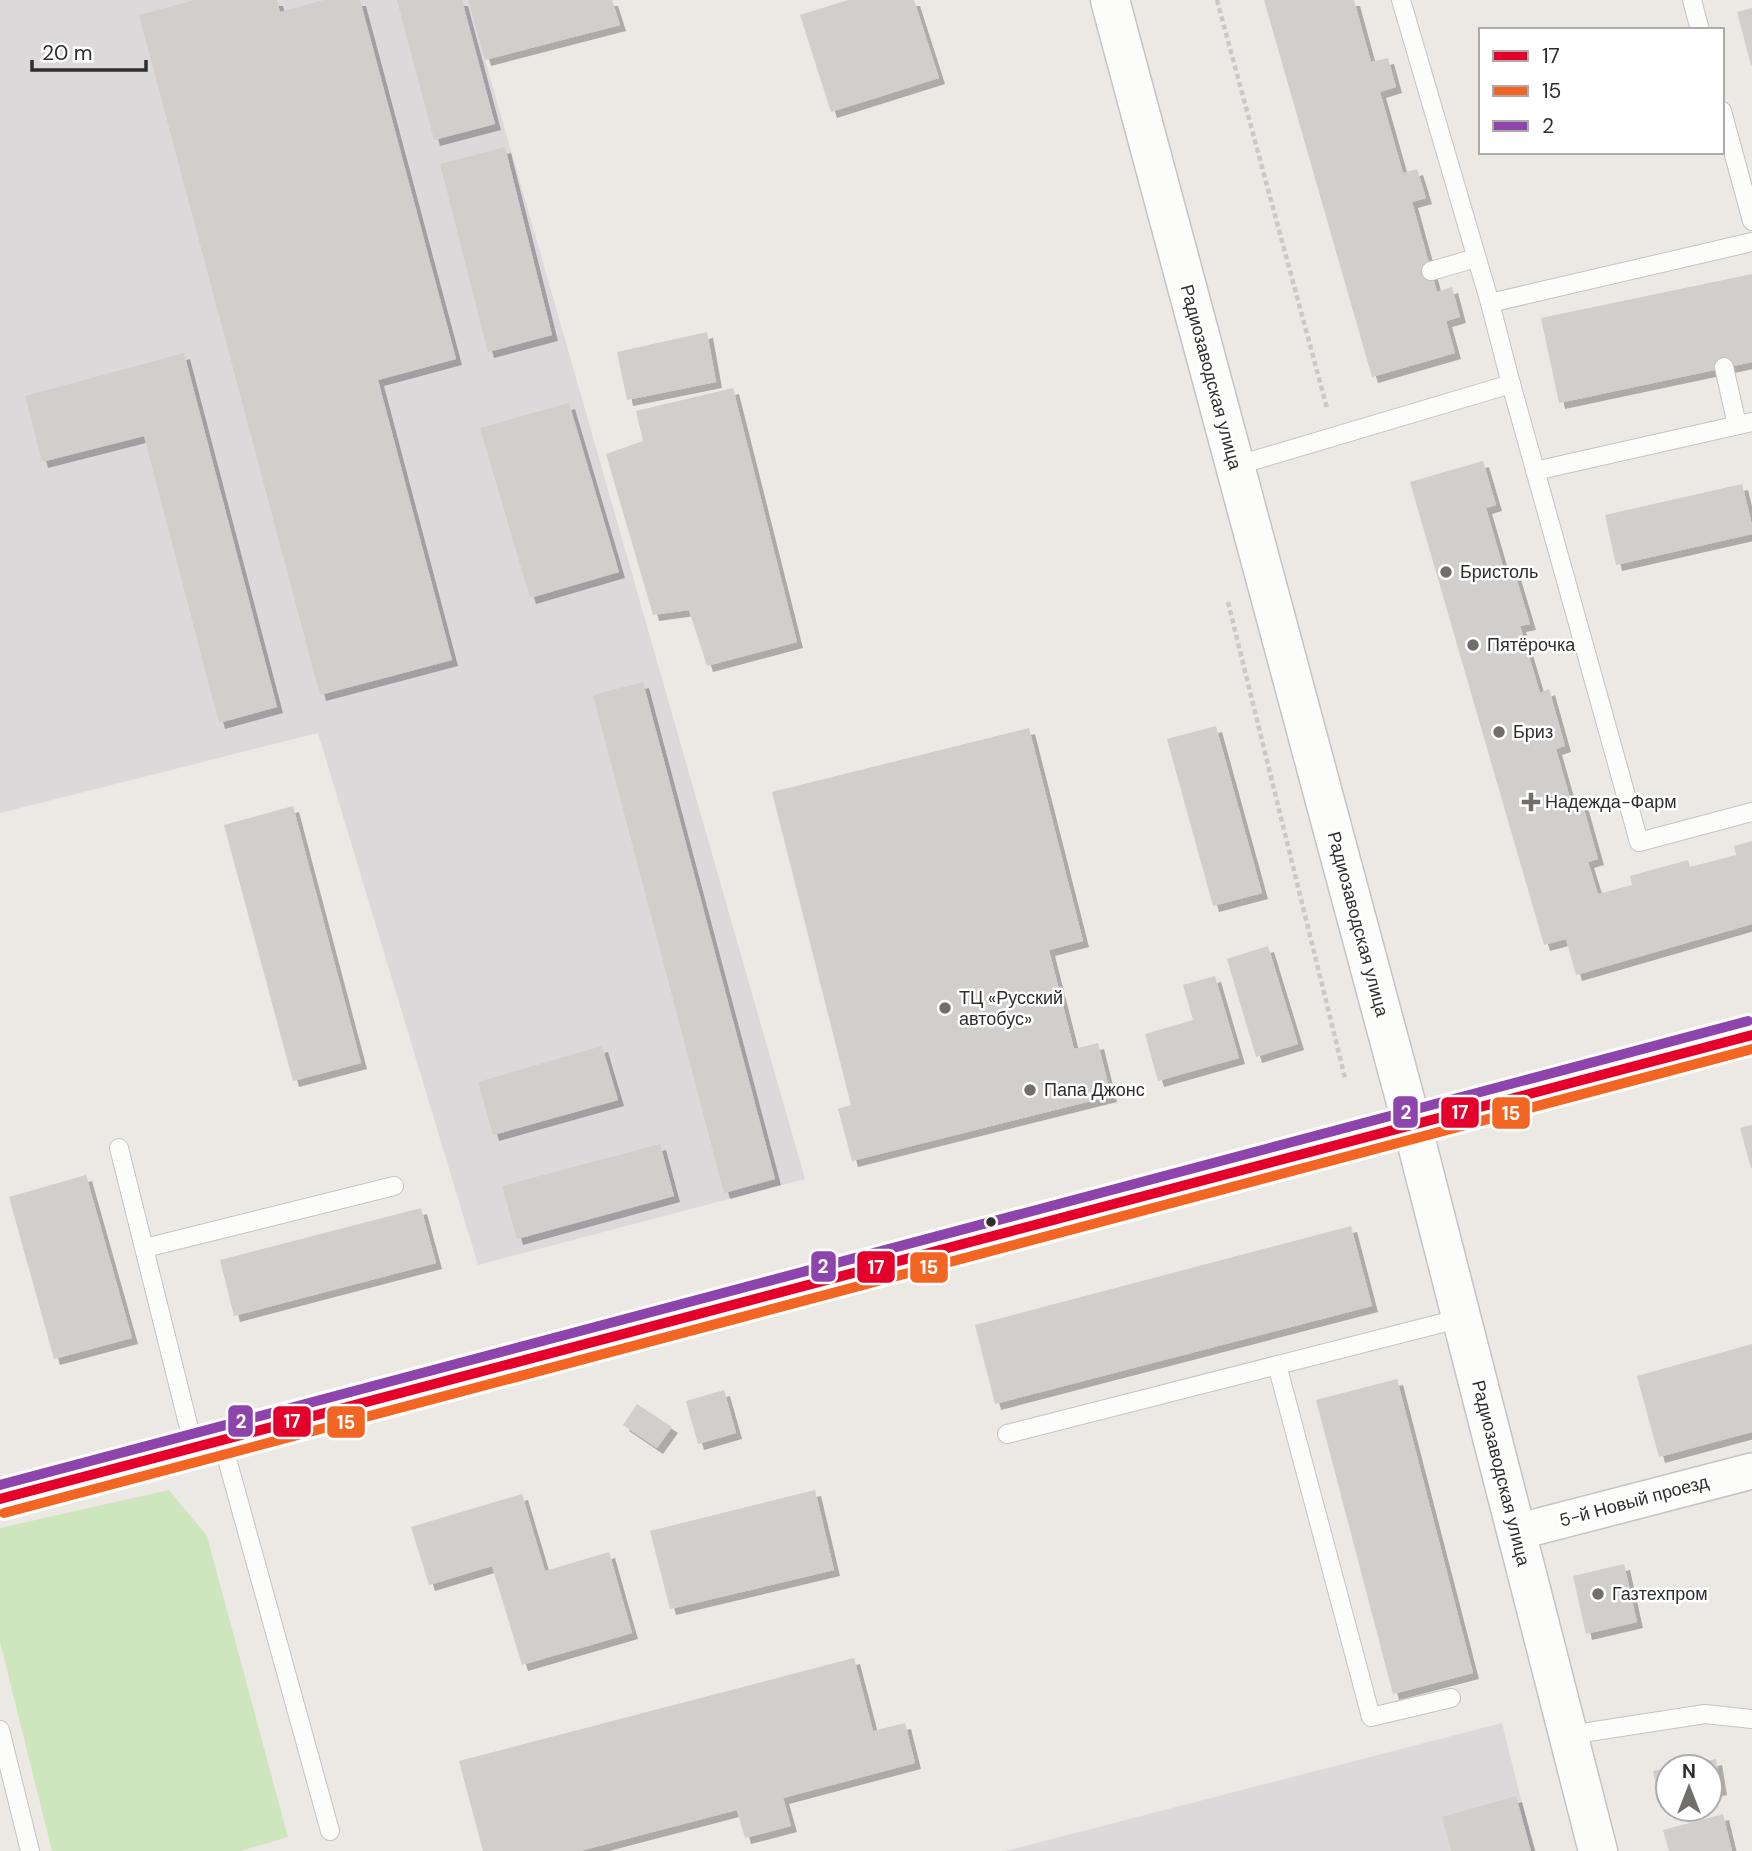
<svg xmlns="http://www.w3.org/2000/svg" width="1752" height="1851" viewBox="0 0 1752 1851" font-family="'DM Sans',sans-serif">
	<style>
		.industrial { fill: #dcd9db }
		.green { fill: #cee6be }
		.building { fill: #d1cecb; filter: url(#shadow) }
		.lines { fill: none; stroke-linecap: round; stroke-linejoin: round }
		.lane-casing { stroke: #c5c4c5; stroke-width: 20 }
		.street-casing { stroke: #c5c4c5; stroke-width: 38 }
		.secondary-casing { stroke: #c5c4c5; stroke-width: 41 }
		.path { stroke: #c9c9c8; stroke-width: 4.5; stroke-dasharray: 5 3.5; stroke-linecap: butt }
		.lane { stroke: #fcfcfb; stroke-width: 18 }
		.street { stroke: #fcfcfb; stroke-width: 35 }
		.secondary { stroke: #fcfcfb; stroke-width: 38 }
		.bus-1-casing { stroke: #fff; stroke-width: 16 }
		.bus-2-casing { stroke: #fff; stroke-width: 16 }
		.bus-3-casing { stroke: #fff; stroke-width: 16 }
		.bus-1 { stroke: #e4002b; stroke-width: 10 }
		.bus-2 { stroke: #f26522; stroke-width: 10 }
		.bus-3 { stroke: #8e44ad; stroke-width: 10 }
		.poi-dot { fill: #706f6e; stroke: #fff; stroke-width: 2.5 }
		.bus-dot { fill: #2e2e2e; stroke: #fff; stroke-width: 2.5 }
		.labels { text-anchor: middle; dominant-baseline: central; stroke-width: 5; stroke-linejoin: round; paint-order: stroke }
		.street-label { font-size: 18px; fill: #2e2e2e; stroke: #fff }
		.poi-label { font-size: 18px; fill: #2e2e2e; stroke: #fff; text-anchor: start }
		.line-badge { stroke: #fff; stroke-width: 2.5 }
		.badge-label { font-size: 19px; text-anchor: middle; font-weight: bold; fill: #fff }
	</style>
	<defs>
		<filter id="shadow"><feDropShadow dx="6" dy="6" stdDeviation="0" flood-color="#0004"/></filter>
	</defs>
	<rect width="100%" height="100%" fill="#ece8e4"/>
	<!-- industrial -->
	<g class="industrial">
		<polygon points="0,0 468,0 805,1179 478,1265 318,733 0,813"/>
		<polygon points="1502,1723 1534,1851 1005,1851"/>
	</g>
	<!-- green -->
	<polygon class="green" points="169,1490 207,1536 288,1837 241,1851 52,1851 0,1642 0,1528"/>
	<!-- building -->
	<g class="building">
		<polygon points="195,0 277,0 280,12 324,0 360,0 456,359 378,380 452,660 320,695 139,15"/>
		<polygon points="397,0 462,0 495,124 434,140"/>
		<polygon points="468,0 612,0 620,25 485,60"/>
		<polygon points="848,0 914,0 939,78 831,112 800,15"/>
		<polygon points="1264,0 1354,0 1371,62 1388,58 1396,87 1380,92 1403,173 1417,169 1426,198 1412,202 1437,292 1452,287 1460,317 1446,321 1455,353 1372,377"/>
		<polygon points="1752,8 1752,65 1751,65 1737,12"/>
		<polygon points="505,147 552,335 488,352 440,164"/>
		<polygon points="1752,274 1752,362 1559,403 1541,318"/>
		<polygon points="707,332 716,382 627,400 617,352"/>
		<polygon points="184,353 277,707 219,723 144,436 42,462 25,396"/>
		<polygon points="733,388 797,642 707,666 689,610 653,615 606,454 643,441 636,411"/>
		<polygon points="569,403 619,572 530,598 480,428"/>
		<polygon points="1483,461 1496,505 1486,508 1504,570 1513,567 1530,624 1520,626 1540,693 1549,689 1565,746 1556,749 1572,805 1582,802 1598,859 1588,862 1598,894 1632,885 1630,876 1688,860 1690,867 1736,855 1734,846 1752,841 1752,924 1576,975 1566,939 1544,945 1410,482"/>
		<polygon points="1742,484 1752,525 1752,534 1616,565 1605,515"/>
		<polygon points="643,682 775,1179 724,1193 593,695"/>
		<polygon points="1216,726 1262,893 1213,906 1167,739"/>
		<polygon points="1029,728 1083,941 1049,950 1074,1049 1098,1043 1111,1096 852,1161 838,1109 851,1105 772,792"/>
		<polygon points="293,806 361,1063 293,1081 224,825"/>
		<polygon points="1268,946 1298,1044 1256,1057 1227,959"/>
		<polygon points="1215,976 1239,1058 1158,1081 1145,1034 1193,1020 1183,985"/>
		<polygon points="602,1046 618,1100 493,1135 478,1082"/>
		<polygon points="1752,1125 1752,1168 1751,1168 1740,1128"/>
		<polygon points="660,1144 674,1196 517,1239 502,1186"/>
		<polygon points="86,1175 132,1338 54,1359 9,1197"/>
		<polygon points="421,1208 436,1263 234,1316 220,1260"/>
		<polygon points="1351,1226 1372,1306 995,1404 975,1325"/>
		<polygon points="1752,1344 1752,1432 1659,1457 1637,1376"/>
		<polygon points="1397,1379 1473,1673 1393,1694 1316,1400"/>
		<polygon points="724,1390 736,1433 698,1444 686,1401"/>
		<polygon points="637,1404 672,1427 657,1448 623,1425"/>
		<polygon points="815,1490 834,1570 670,1609 650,1531"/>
		<polygon points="522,1494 545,1571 609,1552 632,1633 522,1665 492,1566 429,1585 411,1527"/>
		<polygon points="1624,1564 1637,1622 1586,1634 1573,1576"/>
		<polygon points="854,1658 873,1731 905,1723 915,1763 783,1798 791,1826 745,1838 737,1810 580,1851 483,1851 459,1761"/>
		<polygon points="1716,1759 1721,1789 1710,1791 1710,1767 1681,1767"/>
		<polygon points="1668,1768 1668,1799 1659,1801 1653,1771"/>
		<polygon points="1516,1796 1531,1851 1451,1851 1442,1817"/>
		<polygon points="1723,1814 1732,1851 1669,1851 1663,1830"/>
	</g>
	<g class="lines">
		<defs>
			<g id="lane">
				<polyline points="1401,0 1490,303"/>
				<polyline points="1692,0 1700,30"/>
				<polyline points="1722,111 1752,221"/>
				<polyline points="1431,271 1476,258"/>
				<polyline points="1724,367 1737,425"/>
				<polyline points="1511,384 1639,842 1752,812"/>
				<polyline points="1235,466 1511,384 1490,303 1752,242"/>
				<polyline points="1535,471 1752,422"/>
				<polyline points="119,1148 194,1448"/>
				<polyline points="145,1248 394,1186"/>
				<polyline points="1277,1365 1371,1717 1451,1698"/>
				<polyline points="1007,1434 1462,1318"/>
				<polyline points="222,1441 330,1831"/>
				<polyline points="0,1730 30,1851"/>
				<polyline points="1569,1735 1705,1714 1752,1719"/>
			</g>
			<polyline id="street" points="1517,1532 1752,1471"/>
			<g id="secondary">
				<polyline points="1110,0 1412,1125 1598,1851"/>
				<polyline points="0,1499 1752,1035"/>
			</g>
		</defs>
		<!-- lane casing -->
		<use href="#lane" class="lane-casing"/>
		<!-- street casing -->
		<use href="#street" class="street-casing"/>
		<!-- secondary casing -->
		<use href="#secondary" class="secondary-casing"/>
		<!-- path -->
		<g class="path">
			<polyline points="1217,0 1327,408"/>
			<polyline points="1228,602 1345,1078"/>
		</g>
		<!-- lane -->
		<use href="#lane" class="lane"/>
		<!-- street -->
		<use href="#street" class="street"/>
		<!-- secondary -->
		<use href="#secondary" class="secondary"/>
		<defs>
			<polyline id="bus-1" points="0,1499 1752,1035"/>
			<polyline id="bus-2" points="4,1513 1752,1049"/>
			<polyline id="bus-3" points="0,1485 1748,1021"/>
		</defs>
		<!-- bus-1 casing -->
		<use href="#bus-1" class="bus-1-casing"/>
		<!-- bus-2 casing -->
		<use href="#bus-2" class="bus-2-casing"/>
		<!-- bus-3 casing -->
		<use href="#bus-3" class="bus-3-casing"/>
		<!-- bus-1 -->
		<use href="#bus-1" class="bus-1"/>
		<!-- bus-2 -->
		<use href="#bus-2" class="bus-2"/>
		<!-- bus-3 -->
		<use href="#bus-3" class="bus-3"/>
	</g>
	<!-- markers -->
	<g class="poi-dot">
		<circle cx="1446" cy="572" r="7"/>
		<circle cx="1473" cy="645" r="7"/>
		<circle cx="1499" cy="732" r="7"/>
		<path d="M1527.5 791.5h7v7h7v7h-7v7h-7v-7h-7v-7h7z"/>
		<circle cx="945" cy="1008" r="7"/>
		<circle cx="1030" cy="1090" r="7"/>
		<circle cx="1598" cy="1594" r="7"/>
	</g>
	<circle class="bus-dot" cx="991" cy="1222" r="6"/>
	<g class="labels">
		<!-- street labels -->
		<g class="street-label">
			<text transform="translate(1211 377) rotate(75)">Радиозаводская улица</text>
			<text transform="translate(1358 924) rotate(75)">Радиозаводская улица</text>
			<text transform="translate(1501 1473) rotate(76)">Радиозаводская улица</text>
			<text transform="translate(1634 1501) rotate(-15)">5-й Новый проезд</text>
		</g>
		<!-- poi labels -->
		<g class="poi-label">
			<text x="1460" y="572">Бристоль</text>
			<text x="1487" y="645">Пятёрочка</text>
			<text x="1513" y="732">Бриз</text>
			<text x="1545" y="802">Надежда-Фарм</text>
			<text x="959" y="998">ТЦ «Русский<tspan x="959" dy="21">автобус»</tspan></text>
			<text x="1044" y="1090">Папа Джонс</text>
			<text x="1612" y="1594">Газтехпром</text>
		</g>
	</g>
	<g class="line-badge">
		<rect x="1392" y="1095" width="27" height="34" rx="7" fill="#8e44ad"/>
		<rect x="1440" y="1096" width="40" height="33" rx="7" fill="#e4002b"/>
		<rect x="1491" y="1096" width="40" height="34" rx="7" fill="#f26522"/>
		<rect x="810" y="1250" width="27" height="33" rx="7" fill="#8e44ad"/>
		<rect x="856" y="1250" width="40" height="34" rx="7" fill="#e4002b"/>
		<rect x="909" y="1251" width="40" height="33" rx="7" fill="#f26522"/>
		<rect x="227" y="1404" width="27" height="34" rx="7" fill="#8e44ad"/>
		<rect x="272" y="1405" width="40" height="33" rx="7" fill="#e4002b"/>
		<rect x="326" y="1405" width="40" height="34" rx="7" fill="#f26522"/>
	</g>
	<g class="badge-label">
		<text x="1406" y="1119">2</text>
		<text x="1460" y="1119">17</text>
		<text x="1511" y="1120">15</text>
		<text x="823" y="1273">2</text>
		<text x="876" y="1274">17</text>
		<text x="929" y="1274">15</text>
		<text x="241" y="1428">2</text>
		<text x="292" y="1428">17</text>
		<text x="346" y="1429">15</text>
	</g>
	<!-- legend -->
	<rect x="1479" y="28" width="245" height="126" fill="#ffffff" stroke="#ababab" stroke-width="2"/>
	<rect x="1493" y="51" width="35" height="10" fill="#e4002b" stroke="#ababab" stroke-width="2"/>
	<text x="1542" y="63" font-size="21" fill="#2e2e2e">17</text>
	<rect x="1493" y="86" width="35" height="10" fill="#f26522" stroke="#ababab" stroke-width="2"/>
	<text x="1542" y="98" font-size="21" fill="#2e2e2e">15</text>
	<rect x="1493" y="121" width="35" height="10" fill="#8e44ad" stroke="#ababab" stroke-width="2"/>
	<text x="1542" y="133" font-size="21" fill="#2e2e2e">2</text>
	<!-- north arrow -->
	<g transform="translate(1689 1788)"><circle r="33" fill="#ffffff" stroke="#ababab" stroke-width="2"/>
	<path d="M0-5L12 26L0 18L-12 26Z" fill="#706f6e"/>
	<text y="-10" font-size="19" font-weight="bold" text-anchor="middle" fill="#2e2e2e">N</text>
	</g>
	<!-- scale -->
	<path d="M32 60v10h114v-10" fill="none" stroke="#2e2e2e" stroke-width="3.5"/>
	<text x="42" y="60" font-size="21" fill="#2e2e2e" stroke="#ffffff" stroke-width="5" paint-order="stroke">20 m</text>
</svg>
